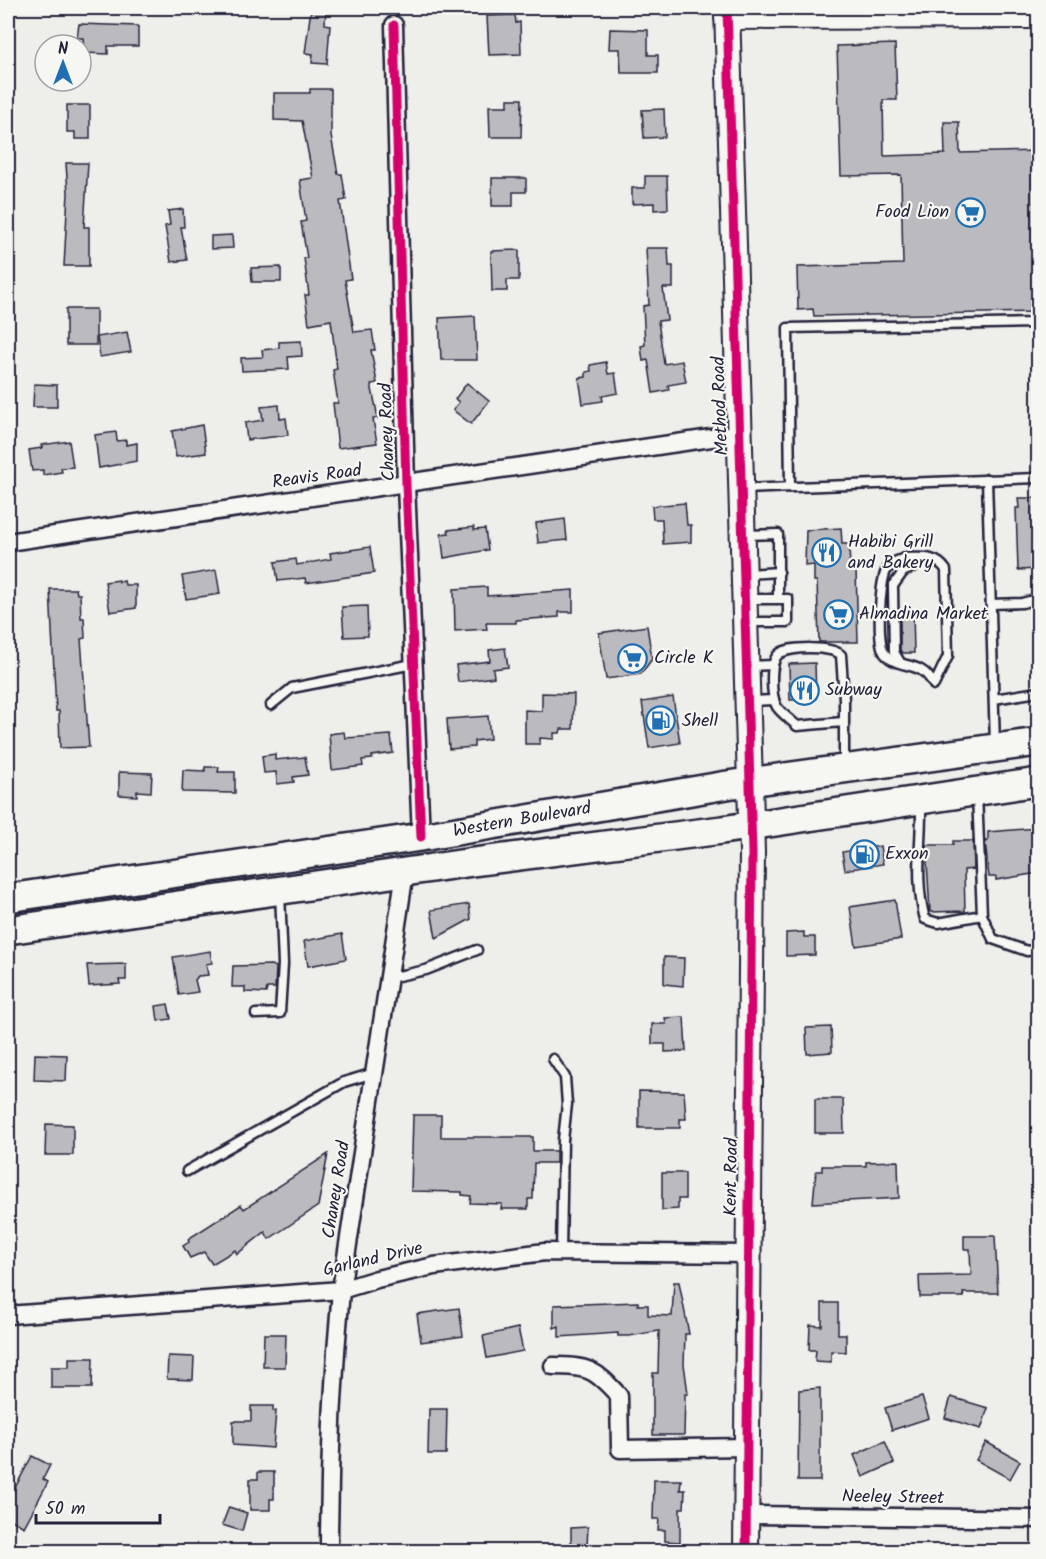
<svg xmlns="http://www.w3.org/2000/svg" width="1046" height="1559" viewBox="0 0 1046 1559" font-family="Kalam,sans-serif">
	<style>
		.building { fill: #bbbbbf; stroke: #22223b; stroke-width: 1.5 }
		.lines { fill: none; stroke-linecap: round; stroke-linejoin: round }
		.lane-casing { stroke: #22223b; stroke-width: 13 }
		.street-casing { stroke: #22223b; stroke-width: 21 }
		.secondary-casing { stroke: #22223b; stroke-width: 28 }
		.primary-casing { stroke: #22223b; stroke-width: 32 }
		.lane { stroke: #f6f6f2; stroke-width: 8 }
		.street { stroke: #f6f6f2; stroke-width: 16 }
		.secondary { stroke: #f6f6f2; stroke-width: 24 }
		.primary { stroke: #f6f6f2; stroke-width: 27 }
		.cycleway-casing { stroke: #f6f6f2; stroke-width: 13 }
		.cycleway { stroke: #d6006c; stroke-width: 9 }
		.labels { text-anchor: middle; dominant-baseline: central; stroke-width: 4.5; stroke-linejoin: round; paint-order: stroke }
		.poi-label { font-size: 18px; fill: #22223b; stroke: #f6f6f2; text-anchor: start }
		.street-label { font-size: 18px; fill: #22223b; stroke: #f6f6f2 }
	</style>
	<rect width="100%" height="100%" fill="#eeeeeb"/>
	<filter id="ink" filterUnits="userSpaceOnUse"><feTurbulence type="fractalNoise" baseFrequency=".0167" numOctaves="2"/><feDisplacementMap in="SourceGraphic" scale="12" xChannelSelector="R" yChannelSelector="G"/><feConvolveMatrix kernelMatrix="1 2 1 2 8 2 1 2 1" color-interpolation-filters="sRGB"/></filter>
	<g filter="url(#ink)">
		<!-- building -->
		<g class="building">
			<polygon points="311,9 326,10 325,24 330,25 327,64 312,63 313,54 305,53"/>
			<polygon points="515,15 516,23 520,22 521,54 489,55 487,16"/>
			<polygon points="79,24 138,26 138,46 108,46 108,54 84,53 83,38 77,38"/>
			<polygon points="610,29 648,30 648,55 658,55 658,73 621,73 620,49 609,49"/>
			<polygon points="895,44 897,100 883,100 884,156 945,154 944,122 959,122 960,153 1038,151 1038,312 814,316 813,309 798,310 797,267 903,264 901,175 841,176 837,46"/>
			<polygon points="310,89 331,89 331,136 338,174 342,174 346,200 340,201 351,279 345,280 354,332 372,330 375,350 371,350 377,383 371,384 378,418 373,419 377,443 338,448 333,403 338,403 333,370 337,369 331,320 309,324 305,295 309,295 304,258 307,258 301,222 306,221 300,180 313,178 302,121 274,120 274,93 310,93"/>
			<polygon points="508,99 522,99 521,137 490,137 489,106 508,106"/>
			<polygon points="67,105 90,105 90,139 75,139 75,132 67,132"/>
			<polygon points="664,109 665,137 644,138 642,110"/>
			<polygon points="66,163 88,163 84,227 89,227 89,266 64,266 68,193"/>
			<polygon points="645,176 667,176 668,209 654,210 654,203 632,204 632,188 645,188"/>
			<polygon points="492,178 526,178 526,192 513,192 513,206 492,206"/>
			<polygon points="183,209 184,227 181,227 187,260 171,262 165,226 170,225 168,211"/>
			<polygon points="232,235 233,248 211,249 211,236"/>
			<polygon points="646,248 668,248 669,266 673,266 673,288 663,288 667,320 658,321 664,364 682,361 686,382 668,385 669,390 653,393 648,360 643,361 641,346 645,345 643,306 649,305"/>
			<polygon points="519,250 519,280 507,280 507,291 492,291 491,251"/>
			<polygon points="281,267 281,282 252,282 251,268"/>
			<rect x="66" y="309" width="30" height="36"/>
			<polygon points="475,316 477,360 441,360 439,318"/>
			<polygon points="127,332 131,352 100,357 97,337"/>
			<polygon points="301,341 302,356 288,357 289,369 242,371 241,358 263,357 262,350 279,348 279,342"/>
			<polygon points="606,362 608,374 615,373 618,393 602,396 603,401 583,404 579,378 586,377 586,372 591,371 590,365"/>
			<polygon points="467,383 489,401 471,424 453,410 459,402 455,399"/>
			<polygon points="34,384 57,385 57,407 33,407"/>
			<polygon points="279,405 280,419 286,418 288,435 247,440 245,423 263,420 261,407"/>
			<polygon points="202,425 206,453 176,457 172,431"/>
			<polygon points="116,432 117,441 126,440 126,445 137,443 137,461 99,468 95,435"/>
			<polygon points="69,441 73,467 61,468 62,472 43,475 43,470 32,471 29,450 42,448 41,445"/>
			<polygon points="1018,498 1038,498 1038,569 1018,570 1016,508 1019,508"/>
			<polygon points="685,503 687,525 691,525 691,542 663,544 662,519 653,519 652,506"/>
			<polygon points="565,519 567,540 538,543 536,523"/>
			<polygon points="474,527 474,530 485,529 488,550 444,558 441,534 449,533 448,530"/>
			<polygon points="841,528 842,544 849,544 850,569 856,569 858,642 819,642 817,581 814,581 814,565 805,566 806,530"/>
			<polygon points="370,547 374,573 306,583 305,578 278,581 275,562 296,559 297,565 331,559 330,553"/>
			<polygon points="216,570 220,594 186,599 182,576"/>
			<polygon points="119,580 119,582 124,581 125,585 136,585 136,608 110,612 105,582"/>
			<polygon points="487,587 487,596 573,590 573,612 559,612 559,617 516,620 516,623 486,623 487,629 455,631 454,589"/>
			<polygon points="50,589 76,589 77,594 80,594 81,618 84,618 85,638 81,639 89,747 60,748 59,711 56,711"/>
			<polygon points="367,606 368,636 344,637 342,607"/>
			<polygon points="900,610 913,610 914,653 902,653 900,650"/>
			<polygon points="647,626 652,659 641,674 606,679 599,633"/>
			<polygon points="505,648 508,667 493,669 494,677 458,682 456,665 490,661 489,650"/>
			<polygon points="815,663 816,699 790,700 789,664"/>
			<polygon points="542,693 574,694 573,729 561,729 560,733 554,733 554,739 540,738 540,744 525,744 525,710 542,711"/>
			<polygon points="673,697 680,743 649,748 642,702"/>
			<polygon points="488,716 490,739 474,741 474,747 449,749 447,719"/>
			<polygon points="344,732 345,738 391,735 393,753 372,756 372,759 362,760 363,766 332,770 329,734"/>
			<polygon points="275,754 275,760 305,757 308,775 293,777 294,782 277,784 276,772 264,773 262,756"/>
			<polygon points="205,767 219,767 218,772 235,772 235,793 182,792 183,770 205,771"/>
			<polygon points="119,772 152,773 151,792 137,791 137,796 119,795"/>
			<polygon points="1038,828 1038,873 996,880 996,877 989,877 985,841 988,841 988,832"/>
			<polygon points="953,841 973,841 974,869 964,870 965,911 930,912 926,845 953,845"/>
			<polygon points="880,846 883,864 845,870 842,852"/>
			<polygon points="895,900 901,939 856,946 850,907"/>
			<polygon points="469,904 471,919 436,938 431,910"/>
			<polygon points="804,932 804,937 815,937 815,955 786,956 786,933"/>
			<polygon points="342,934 346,959 308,966 304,941"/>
			<polygon points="210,951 212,963 206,964 208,975 198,976 195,980 198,992 179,995 173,957"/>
			<polygon points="664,957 684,958 683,986 664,984"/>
			<polygon points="126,964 126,980 119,980 120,984 89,986 87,965"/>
			<polygon points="271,965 276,967 275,988 267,988 266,993 245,992 245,987 232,987 233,966"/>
			<polygon points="168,1004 171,1019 158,1021 156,1006"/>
			<polygon points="684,1017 686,1051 665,1052 665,1044 652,1044 652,1024 666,1024 665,1018"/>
			<polygon points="831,1027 832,1052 807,1054 806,1028"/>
			<polygon points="35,1054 67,1055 66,1081 34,1080"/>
			<polygon points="639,1091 684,1092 686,1119 680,1119 680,1128 639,1128"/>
			<polygon points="815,1099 843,1099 844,1133 815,1133"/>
			<polygon points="413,1115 441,1115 441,1137 533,1137 533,1151 556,1151 556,1163 534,1163 533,1199 528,1199 528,1209 501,1209 502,1204 470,1203 471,1196 462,1195 462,1192 411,1191"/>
			<polygon points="46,1124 73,1125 73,1155 45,1155"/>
			<polygon points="328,1154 318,1206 269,1239 265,1232 237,1254 235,1250 212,1264 204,1252 190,1258 183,1246 189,1242 188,1239 241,1205 244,1209"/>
			<polygon points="898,1161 899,1198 813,1203 816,1171 822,1171 822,1166 866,1166 866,1162"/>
			<polygon points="662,1173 685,1173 685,1199 678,1199 678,1209 662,1210"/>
			<polygon points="964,1236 995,1236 998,1293 963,1293 964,1297 920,1297 919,1276 971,1275 970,1249 964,1249"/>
			<polygon points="674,1282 679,1282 689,1334 685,1334 684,1364 688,1394 685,1394 684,1435 653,1435 653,1373 658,1373 659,1331 629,1336 618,1336 618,1333 559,1337 559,1326 554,1328 554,1305 638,1302 638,1305 648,1305 648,1315 672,1316"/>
			<polygon points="822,1303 838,1303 838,1334 846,1334 846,1352 831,1351 831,1362 815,1361 816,1350 809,1350 810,1325 822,1326"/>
			<polygon points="459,1308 463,1336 421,1342 417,1314"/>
			<polygon points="518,1328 523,1351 487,1358 483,1336"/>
			<polygon points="264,1334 286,1334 285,1367 263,1367"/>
			<polygon points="168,1356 194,1357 193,1380 167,1379"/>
			<polygon points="69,1358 93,1358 92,1388 51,1388 51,1367 69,1367"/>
			<polygon points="820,1388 820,1481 798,1481 799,1390"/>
			<polygon points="922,1397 929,1418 892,1430 885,1408"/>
			<polygon points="951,1397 988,1408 981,1429 945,1418"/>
			<polygon points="251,1406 273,1406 273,1411 276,1411 273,1448 233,1445 233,1421 251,1421"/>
			<polygon points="429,1409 447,1409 446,1454 428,1454"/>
			<polygon points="885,1441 894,1463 863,1477 854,1455"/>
			<polygon points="986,1442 1020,1461 1010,1479 976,1460"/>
			<polygon points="32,1456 50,1465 43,1479 48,1482 24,1527 8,1518 8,1501"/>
			<polygon points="258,1472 274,1472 274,1499 270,1499 270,1510 250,1510 250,1479 258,1479"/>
			<polygon points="654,1480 681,1480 680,1490 685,1490 684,1508 680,1508 680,1542 665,1541 665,1530 658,1530 659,1519 653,1519"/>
			<polygon points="229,1507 247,1513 242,1531 222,1525"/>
			<polygon points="588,1527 587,1546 571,1545 571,1528"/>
		</g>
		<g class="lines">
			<defs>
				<g id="lane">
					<polyline points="987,479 995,744"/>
					<polyline points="790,487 788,328 1038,323"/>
					<polyline points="743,489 1038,478"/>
					<polyline points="744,535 778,534 778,599"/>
					<path d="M 905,558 C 922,558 936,555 946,570 L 948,656 L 934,685 C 920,658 900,671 885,654 C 876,644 880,583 886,571 C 891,563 896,561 905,558 Z"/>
					<polyline points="747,574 779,572"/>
					<polyline points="991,604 1022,603 1038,599"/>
					<polyline points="748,622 788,622 788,599 748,599"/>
					<polyline points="900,662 894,652 893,586 903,572 929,559"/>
					<polyline points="750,666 773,665"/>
					<polyline points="994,699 1038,692"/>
					<polyline points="751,701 774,700"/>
					<polyline points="271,705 292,688 413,664"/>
					<path d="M 843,722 L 797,726 C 791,720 782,714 777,707 C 771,697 769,661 779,654 C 789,646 833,646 841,655 L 844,699 L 844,766"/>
					<path d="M 921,802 C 922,842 914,880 925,919 L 938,923 L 982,915 L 977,794"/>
					<polyline points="982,915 993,939 1027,951 1038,949"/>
					<polyline points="389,978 426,970 477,950"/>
					<polyline points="256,1014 280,1013 283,964 280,893"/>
					<polyline points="553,1059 565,1077 567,1104 563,1140 561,1252"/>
					<polyline points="187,1171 344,1082 374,1073"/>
				</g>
				<g id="street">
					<polyline points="394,25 406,485 421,837"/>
					<polyline points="8,542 738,434"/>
					<polyline points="8,1315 341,1290 377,1279 434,1266 545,1252 748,1254"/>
					<path d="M 553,1366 C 588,1366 595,1369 619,1396 L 620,1449 L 747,1447"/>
					<polyline points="746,1515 1038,1519"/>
					<path d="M 329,1552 C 329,1464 333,1377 341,1290 L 405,872"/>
				</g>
				<g id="secondary">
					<polyline points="727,8 752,852 746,1552"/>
					<polyline points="727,17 1038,16"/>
				</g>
				<g id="primary">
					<path id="s1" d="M 8,898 L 421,837 L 727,785 L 1038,742"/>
					<polyline points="8,930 473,862 722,830 1038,782"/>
				</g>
			</defs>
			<!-- lane casing -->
			<use href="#lane" class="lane-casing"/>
			<!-- street casing -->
			<use href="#street" class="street-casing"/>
			<!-- secondary casing -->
			<use href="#secondary" class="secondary-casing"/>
			<!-- primary casing -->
			<use href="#primary" class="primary-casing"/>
			<!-- lane -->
			<use href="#lane" class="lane"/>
			<!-- street -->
			<use href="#street" class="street"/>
			<!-- secondary -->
			<use href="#secondary" class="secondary"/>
			<!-- primary -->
			<use href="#primary" class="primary"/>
			<defs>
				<g id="cycleway">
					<polyline points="727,8 752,852 746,1552"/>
					<polyline points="394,25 406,485 421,837"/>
				</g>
			</defs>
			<!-- cycleway casing -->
			<use href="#cycleway" class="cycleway-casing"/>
			<!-- cycleway -->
			<use href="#cycleway" class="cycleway"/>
		</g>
	</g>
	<!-- icons -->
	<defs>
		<symbol id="supermarket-ring" viewBox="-11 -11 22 22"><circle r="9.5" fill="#f6f6f2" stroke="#1f6fb2" stroke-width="1.5"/><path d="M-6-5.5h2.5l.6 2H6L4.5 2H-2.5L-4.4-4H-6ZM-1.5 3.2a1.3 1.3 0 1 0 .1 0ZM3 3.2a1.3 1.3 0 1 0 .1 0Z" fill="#1f6fb2"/></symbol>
		<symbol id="restaurant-ring" viewBox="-11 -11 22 22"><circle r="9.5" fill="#f6f6f2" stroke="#1f6fb2" stroke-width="1.5"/><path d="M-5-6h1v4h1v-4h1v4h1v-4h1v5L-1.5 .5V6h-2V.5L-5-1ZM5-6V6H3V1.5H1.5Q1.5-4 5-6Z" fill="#1f6fb2"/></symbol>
		<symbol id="fuel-ring" viewBox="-11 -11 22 22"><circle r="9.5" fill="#f6f6f2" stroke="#1f6fb2" stroke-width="1.5"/><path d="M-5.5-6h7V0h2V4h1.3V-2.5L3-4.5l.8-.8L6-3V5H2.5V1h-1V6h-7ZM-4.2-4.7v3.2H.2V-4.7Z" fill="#1f6fb2"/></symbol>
	</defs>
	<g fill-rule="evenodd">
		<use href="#supermarket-ring" x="954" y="196" width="33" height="33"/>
		<use href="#restaurant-ring" x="810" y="536" width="33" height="33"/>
		<use href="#supermarket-ring" x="822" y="598" width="33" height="33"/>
		<use href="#supermarket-ring" x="616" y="642" width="33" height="33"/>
		<use href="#restaurant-ring" x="788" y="674" width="33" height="33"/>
		<use href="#fuel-ring" x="644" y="704" width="33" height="33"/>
		<use href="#fuel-ring" x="848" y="838" width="33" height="33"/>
	</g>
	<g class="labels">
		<!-- poi labels -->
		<g class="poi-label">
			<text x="949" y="212" text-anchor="end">Food Lion</text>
			<text x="848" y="542">Habibi Grill<tspan x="848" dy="21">and Bakery</tspan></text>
			<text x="859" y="614">Almadina Market</text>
			<text x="654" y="658">Circle K</text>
			<text x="825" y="690">Subway</text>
			<text x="682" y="721">Shell</text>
			<text x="885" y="854">Exxon</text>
		</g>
		<!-- street labels -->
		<g class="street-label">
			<text transform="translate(721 406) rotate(-92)">Method Road</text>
			<text transform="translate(388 432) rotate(-92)">Chaney Road</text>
			<text transform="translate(317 477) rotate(-8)">Reavis Road</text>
			<text stroke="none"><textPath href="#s1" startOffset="520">Western Boulevard</textPath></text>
			<text transform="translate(732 1177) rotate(-89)">Kent Road</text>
			<text transform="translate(337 1190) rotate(-81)">Chaney Road</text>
			<text transform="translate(373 1260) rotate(-13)">Garland Drive</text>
			<text transform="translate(893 1498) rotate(1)">Neeley Street</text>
		</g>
	</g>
	<!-- margin -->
	<rect width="1046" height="1559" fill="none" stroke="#f6f6f2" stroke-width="30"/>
	<rect x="15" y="15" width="1016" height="1529" fill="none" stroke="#22223b" stroke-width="2" filter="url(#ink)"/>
	<!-- north arrow -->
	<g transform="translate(63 63)"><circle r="28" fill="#f6f6f2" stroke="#a1a1a9" stroke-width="1.5"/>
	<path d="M0-4.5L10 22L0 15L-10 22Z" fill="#1f6fb2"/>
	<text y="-9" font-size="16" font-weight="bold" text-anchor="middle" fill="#22223b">N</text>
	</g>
	<!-- scale -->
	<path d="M36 1514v9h124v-9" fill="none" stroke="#22223b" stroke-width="3"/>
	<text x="45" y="1514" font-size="18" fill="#22223b" stroke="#f6f6f2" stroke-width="4.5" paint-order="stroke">50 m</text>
</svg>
